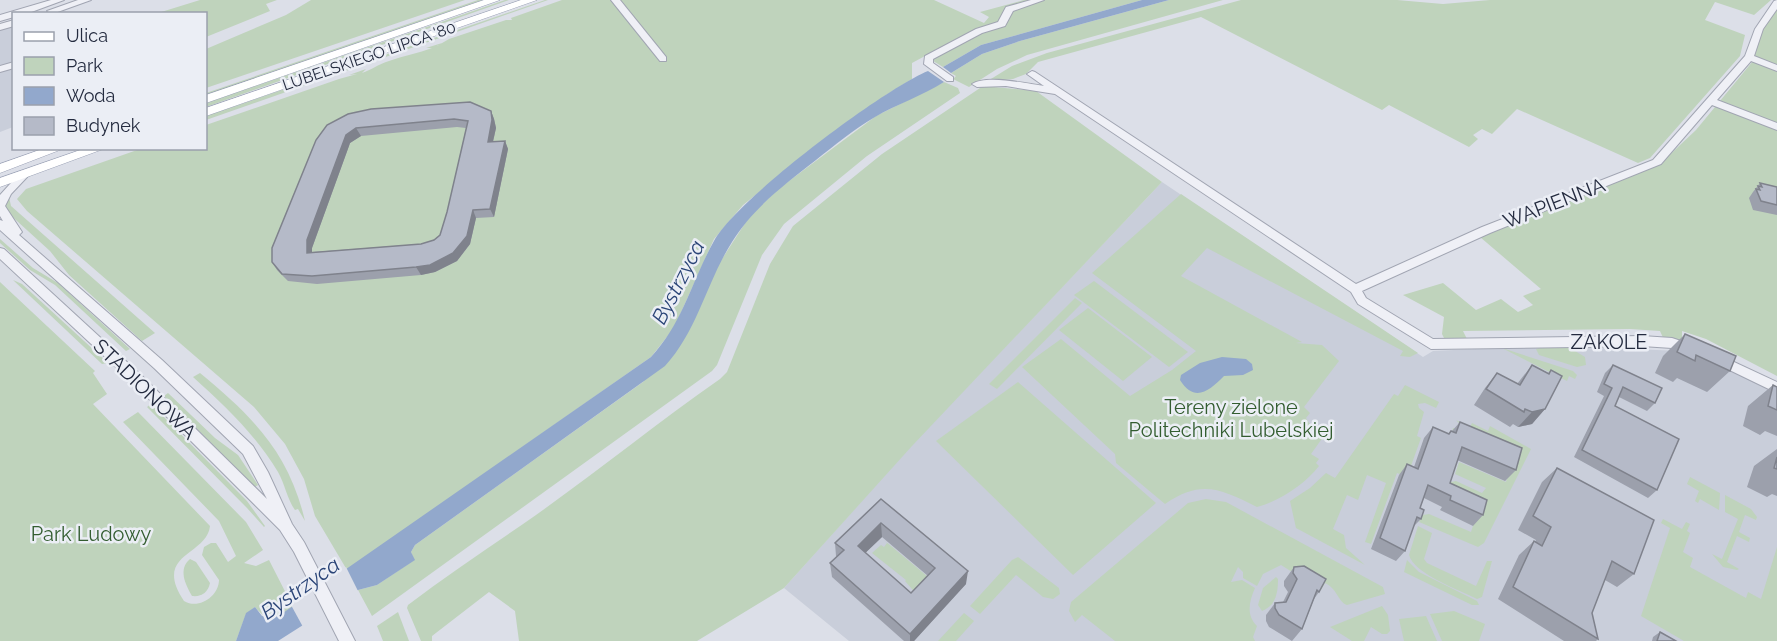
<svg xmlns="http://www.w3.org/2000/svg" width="1777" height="641" viewBox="0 0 1777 641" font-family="Raleway,sans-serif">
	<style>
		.built { fill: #c9ceda }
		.green { fill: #bfd3bc }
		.water { fill: #92a8cc }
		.pier { fill: #dcdfe8 }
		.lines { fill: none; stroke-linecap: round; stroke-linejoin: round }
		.minor-casing { stroke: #a1a5b2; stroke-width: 2 }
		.major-casing { stroke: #9aa1b5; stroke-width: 1 }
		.minor { fill: #eff0f6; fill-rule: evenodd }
		.major { fill: #fff; fill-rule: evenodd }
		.wall { fill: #9ca0ac; fill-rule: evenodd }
		.shaded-wall { fill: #7f828c }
		.building { fill: #b5bac8; stroke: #7f828c; stroke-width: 1.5; fill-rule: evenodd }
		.labels { text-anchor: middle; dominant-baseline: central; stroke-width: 5; stroke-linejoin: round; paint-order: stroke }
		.far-street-label { font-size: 16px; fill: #242b3f; stroke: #ebeef5 }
		.street-label { font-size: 20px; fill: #242b3f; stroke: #ebeef5 }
		.park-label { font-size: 20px; fill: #335d30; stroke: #ebeef5 }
		.water-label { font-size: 21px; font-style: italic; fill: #2a4477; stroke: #ebeef5 }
	</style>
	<rect width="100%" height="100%" fill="#dcdfe8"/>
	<!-- built -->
	<g class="built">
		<polygon points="13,25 13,127 0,132 0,29"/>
		<polygon points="1162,182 1423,357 1433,351 1496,348 1610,348 1680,351 1737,373 1777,393 1777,641 849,641 784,588 911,446"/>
	</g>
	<!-- green -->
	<g class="green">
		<polygon points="200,0 277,0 266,4 270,11 206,37 206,14 158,13"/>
		<polygon points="311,0 465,0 206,88 206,49 286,15"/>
		<polygon points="478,0 483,0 206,95 206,93"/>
		<polygon points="505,0 509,0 206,107 206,103"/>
		<polygon points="545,0 548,0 206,120 206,116"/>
		<path d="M 562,0 L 934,0 L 984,23 L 989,17 L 980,12 L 1024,0 L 1142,0 L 981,45 L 943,67 L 925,56 L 912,63 L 912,79 L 886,95 L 813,149 L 743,205 L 714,239 L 674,328 L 651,357 L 347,570 L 315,516 L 304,479 L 285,444 L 254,407 L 27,211 L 17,199 L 26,189 L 140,149 L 206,148 L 206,125 L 339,79 L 357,74 L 349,75 L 366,69 L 362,73 C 371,70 379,64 389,61 C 403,56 419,53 432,48 L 426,48 L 442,43 L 437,46 L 449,39 L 506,20 L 512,20 L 511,18 Z"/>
		<polygon points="1169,0 1223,0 1027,55 997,69 969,87 953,79 956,76 951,73 982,54 1020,41"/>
		<polygon points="1241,0 1397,0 1443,4 1490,0 1771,0 1754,15 1715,2 1705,20 1745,35 1740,56 1650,158 1638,163 1517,109 1492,134 1482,129 1473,135 1478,139 1469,147 1389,105 1382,110 1201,17 1038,62 1026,74 1013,79 986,82 1012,66 1047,53"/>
		<polygon points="1777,7 1777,376 1706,339 1682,331 1682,346 1665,342 1660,331 1630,329 1463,331 1467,339 1444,338 1442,334 1444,317 1403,295 1443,283 1476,310 1501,299 1518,312 1533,305 1523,296 1541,289 1480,237 1661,163 1696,130 1753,61 1762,31"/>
		<polygon points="944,82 958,88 960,93 867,156 784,224 762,255 717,365 712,371 372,616 358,590 377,585 414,560 411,552 415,545 643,382 749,217 777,190 876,116"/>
		<path d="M 983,86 L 1036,91 L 1162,182 L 912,446 L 784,588 L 697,641 L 519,641 L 515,611 L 489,592 L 432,636 L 432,641 L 421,641 L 407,608 L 408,605 C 450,573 493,545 536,515 C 598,471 657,423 720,379 L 727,372 L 770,264 L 793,226 L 882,154 Z"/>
		<path d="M 1181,194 L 1418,353 L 1410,357 L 1400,356 L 1403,351 L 1207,248 L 1181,276 L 1302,342 L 1296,343 L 1322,345 L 1339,361 L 1304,407 L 1310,413 L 1306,418 L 1309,423 L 1326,433 L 1311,454 L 1319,459 L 1316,463 L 1319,466 C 1305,484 1280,501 1257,507 C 1221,489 1201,479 1165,504 L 1116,463 L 1115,454 L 1022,367 L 1061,339 L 1130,396 L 1172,370 L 1196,351 L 1092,273 Z"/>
		<polygon points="9,197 11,206 155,333 142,341 69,275 50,251 6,211 5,206"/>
		<polygon points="0,239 33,268 58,283 130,349 126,351 55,285 30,270 0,243"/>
		<polygon points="13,280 22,284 108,363 102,364"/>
		<polygon points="1094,281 1188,352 1169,367 1074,295"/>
		<path d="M 0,282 L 95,371 L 93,373 L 107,394 L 93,404 L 210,526 C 207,556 152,553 184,601 C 199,610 219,596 219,580 L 202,555 L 204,547 L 211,543 L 216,543 L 228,562 L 236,556 L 219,521 L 123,422 L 138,412 L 246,522 L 263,550 L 244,563 L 256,566 L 269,560 L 293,607 C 276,618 269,624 255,607 L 246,614 L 236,641 L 0,641 Z"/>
		<polygon points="1075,298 1082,303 997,389 989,384"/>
		<polygon points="1088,308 1152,357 1123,381 1059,330"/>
		<polygon points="1502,348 1573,371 1577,375 1575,379 1569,376 1567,381"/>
		<polygon points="1539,348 1570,348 1585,357 1586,365 1577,367 1539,355 1536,349"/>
		<path d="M 200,373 C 252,416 289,452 305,521 L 298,509 L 295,510 C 287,499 285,484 278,472 C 255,434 225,406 193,377 Z"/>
		<polygon points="1018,382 1156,503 1073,575 936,441"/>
		<polygon points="1405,385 1439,402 1436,408 1425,403 1418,404 1419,408 1424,412 1417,436 1421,438 1407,477 1397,473 1371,544 1365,542 1386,483 1367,475 1358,500 1347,495 1333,529 1344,535 1346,548 1365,565 1296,528 1290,501 1310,488 1326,473 1335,478 1394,394 1398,396"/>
		<polygon points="168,393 215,438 238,455 258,485 255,487 164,396"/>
		<polygon points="151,404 247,501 265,526 264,527 247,508 147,407"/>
		<polygon points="1456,420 1470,427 1472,423 1488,431 1490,426 1531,449 1484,543 1478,547 1419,522 1423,515 1429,514 1471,532 1478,510 1450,487 1451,482 1456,481 1482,493 1486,488 1455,474 1459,462 1506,482 1512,459 1452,433 1453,428 1460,429 1461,425"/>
		<polygon points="1690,477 1720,493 1719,510 1700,499 1698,503 1695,501 1699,491 1687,484"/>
		<polygon points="1725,495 1751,509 1757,517 1756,520 1745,515 1739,532 1750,538 1749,542 1737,536 1727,562 1739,569 1737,570 1723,567 1712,554 1722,559 1738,519 1725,512"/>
		<path d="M 1206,499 L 1226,502 L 1383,587 L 1385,594 L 1347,605 C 1337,601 1338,589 1325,583 L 1321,590 L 1281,565 L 1263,574 L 1257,586 L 1243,578 L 1243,572 L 1238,567 L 1231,582 L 1242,580 L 1255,588 C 1249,602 1246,615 1257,626 L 1253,637 L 1255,641 L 1115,641 L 1082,615 L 1075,622 L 1069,611 L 1071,602 L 1188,503 Z"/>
		<polygon points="1663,519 1682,529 1686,522 1690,524 1687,531 1690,533 1683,552 1693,558 1690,567 1746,598 1748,592 1761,599 1777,547 1777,641 1684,641 1641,616 1670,528 1661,523"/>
		<path d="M 1418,526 L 1432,533 L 1424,559 L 1427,563 L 1476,586 L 1487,561 L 1492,561 L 1482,597 L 1477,599 C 1460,590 1414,574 1409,555 Z"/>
		<polygon points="885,541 933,581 918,596 905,581 906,580 872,553 881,545 884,547 887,543"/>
		<polygon points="1018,557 1059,588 1060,594 1053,599 1043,597 1016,575 980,614 970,606 1012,560"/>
		<path d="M 190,559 L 196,562 L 210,583 C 208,593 201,597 192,596 C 185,584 178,569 190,559 Z"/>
		<polygon points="1407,560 1419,572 1477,601 1479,605 1472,605 1404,572"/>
		<path d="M 1276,577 L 1278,579 C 1278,592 1276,606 1262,611 L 1258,605 L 1263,588 Z"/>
		<polygon points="1382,606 1388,615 1390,631 1387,634 1382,634 1371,627 1364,641 1352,641 1330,627"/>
		<polygon points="1454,611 1485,624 1479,641 1442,641 1430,614"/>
		<polygon points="398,612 409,641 383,641 377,626"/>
		<polygon points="964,613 974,621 956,641 938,641"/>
		<polygon points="1426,616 1437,641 1404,641 1399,619"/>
	</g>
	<!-- water -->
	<g class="water">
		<polygon points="1142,0 1169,0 1020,41 982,54 951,73 943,67 981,45"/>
		<path d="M 928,71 L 944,82 C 922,96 897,104 875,117 C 854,129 835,145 816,160 C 784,185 753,208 732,242 C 706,283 698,330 665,366 L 415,545 L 411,552 L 415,560 L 377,585 L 358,590 L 278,641 L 236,641 L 246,613 L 255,607 L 262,616 L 273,618 L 280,615 L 651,357 C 684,321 691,282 714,241 C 737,199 882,90 928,71 Z"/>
		<path d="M 1222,357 L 1246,359 L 1252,364 L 1253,370 L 1243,375 L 1224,376 C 1210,390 1195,404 1180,380 L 1181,375 L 1200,363 Z"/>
	</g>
	<!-- pier -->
	<polygon class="pier" points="346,567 359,593 303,627 291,605"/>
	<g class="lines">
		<defs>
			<g id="minor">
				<polygon points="51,0 64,0 26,14 14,14 14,17 0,21 0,15"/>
				<polygon points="78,0 91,0 52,14 47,11"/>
				<polygon points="611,0 620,0 666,57 666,61 660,61"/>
				<polygon points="1031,0 1044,0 1013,11 1005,26 982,33 933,59 933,63 953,77 953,81 947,81 924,64 925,56 976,29 998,22 1006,7"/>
				<path d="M 1777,0 L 1777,9 L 1763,29 L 1754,56 L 1777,65 L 1777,71 L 1751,61 L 1717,100 L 1777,123 L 1777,130 L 1712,105 L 1661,164 L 1490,233 L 1362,291 L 1366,298 L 1433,339 L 1642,336 L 1672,338 L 1693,345 L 1695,348 L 1693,351 L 1689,353 L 1672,348 L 1642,346 L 1431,349 L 1358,304 L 1351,292 L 1055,94 L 1006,86 L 977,87 L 972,84 C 987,74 1027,84 1044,86 L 1027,74 L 1032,71 L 1035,72 L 1356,284 L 1482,227 L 1653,160 L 1745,56 L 1755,29 L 1774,1 Z"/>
				<polygon points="14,20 14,26 0,30 0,24"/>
				<polygon points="14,62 14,68 0,72 0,66"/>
				<polygon points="24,171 29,175 11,194 5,206 22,232 19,235 162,360 253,446 268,472 292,524 304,542 355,641 339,641 294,552 280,530 132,382 0,259 0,248 4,249 140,374 267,499 243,454 154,368 0,230 0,220 3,221 0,216 0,195 20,173"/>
				<polygon points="1719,355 1777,382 1777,393 1715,363 1713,360 1715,357"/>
			</g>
			<g id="major">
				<polygon points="484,0 500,0 206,103 206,95"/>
				<polygon points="521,0 537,0 206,116 206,108"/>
				<polygon points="45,148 65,148 0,173 0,164"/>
				<polygon points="86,148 106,148 0,187 0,178"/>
			</g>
		</defs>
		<!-- minor casing -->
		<use href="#minor" class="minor-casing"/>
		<!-- major casing -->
		<use href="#major" class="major-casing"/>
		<!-- minor -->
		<use href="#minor" class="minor"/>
		<!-- major -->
		<use href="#major" class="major"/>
	</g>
	<!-- wall -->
	<g class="wall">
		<path d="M 491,111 L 494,119 L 496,128 L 493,142 L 505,141 L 508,149 L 494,217 L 476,218 L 470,244 L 457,261 L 435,272 L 421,275 L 317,284 L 288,281 L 277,270 L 272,262 L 327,125 ZM 457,127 L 466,128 L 447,212 L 440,235 L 434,240 L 421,244 L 312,252 L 312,248 L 350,143 L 361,136 Z"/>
		<polygon points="1760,183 1777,187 1777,215 1753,210 1749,198 1753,192"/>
		<polygon points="1685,334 1730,371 1707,392 1677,378 1673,382 1655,373 1663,356"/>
		<polygon points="1532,365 1548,373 1551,370 1545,409 1532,424 1518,427 1513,424 1510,427 1474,405 1485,388 1497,373 1517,384"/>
		<polygon points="1613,365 1655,403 1647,411 1619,397 1615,406 1657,490 1648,498 1574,457 1604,396 1597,392 1605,373"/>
		<polygon points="1773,385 1777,387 1777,436 1765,431 1760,435 1743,426 1748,406"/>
		<polygon points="1460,422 1516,470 1505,481 1457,460 1450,483 1483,515 1473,526 1440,510 1442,507 1424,498 1420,508 1421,519 1413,527 1405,551 1396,561 1371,549 1399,475 1407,464 1414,467 1424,438 1433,427 1448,434 1451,431 1452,431"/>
		<polygon points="1777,449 1777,496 1772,494 1767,497 1747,487 1754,466"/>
		<polygon points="1557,468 1634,574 1617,587 1605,580 1592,613 1598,639 1596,641 1564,641 1498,599 1519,555 1534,541 1535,542 1536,540 1518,530 1542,482"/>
		<path d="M 881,499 L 966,584 L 914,641 L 904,641 L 832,577 L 830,563 L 837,557 L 836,556 L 835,543 ZM 882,537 L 928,576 L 911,593 L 865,553 Z"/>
		<polygon points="1294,567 1319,592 1314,599 1302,629 1292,641 1269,627 1266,621 1266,615 1275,603 1283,602 1288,592 1284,586 1284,581"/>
		<polygon points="1660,632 1676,641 1652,641 1653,637"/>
	</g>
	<!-- shaded-wall -->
	<g class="shaded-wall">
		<polygon points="491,111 494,119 496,128 491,150 488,142"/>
		<polygon points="356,128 361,136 350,143 349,146 312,248 312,260 307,253 307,240 346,135"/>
		<polygon points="505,141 508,149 494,217 490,209"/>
		<polygon points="473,210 476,218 470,244 457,261 435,272 421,275 416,267"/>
		<polygon points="1545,409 1532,424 1518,427 1532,412"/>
		<polygon points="881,523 882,537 858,560 858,546"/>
		<polygon points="968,571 966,584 914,641 910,641 910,634"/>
	</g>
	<!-- building -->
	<g class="building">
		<path d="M 470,102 L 491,111 L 492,120 L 488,142 L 505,141 L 490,209 L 473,210 L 467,236 L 453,253 L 430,265 L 416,267 L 312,276 L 282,274 L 272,262 L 272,248 L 316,140 L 327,125 L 348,114 L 371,109 ZM 454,119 L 468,121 L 447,212 L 440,235 L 434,240 L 421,244 L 307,253 L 307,240 L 346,135 L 356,128 Z"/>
		<polygon points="1760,183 1777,187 1777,205 1761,201 1756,189 1760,190 1758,186 1762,187"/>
		<polygon points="1685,334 1736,356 1730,371 1696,355 1695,361 1677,352"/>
		<polygon points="1532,365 1549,374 1551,370 1562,376 1545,409 1532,412 1525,409 1524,412 1486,389 1497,373 1520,385"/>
		<polygon points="1613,365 1662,388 1655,403 1623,387 1615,406 1679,439 1657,490 1582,450 1612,388 1604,384"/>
		<polygon points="1773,385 1777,387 1777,410 1768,406"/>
		<polygon points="1460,422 1522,448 1516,470 1462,447 1450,483 1487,500 1483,515 1450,500 1451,496 1428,485 1420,508 1424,510 1421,519 1417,517 1405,551 1380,538 1407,464 1418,469 1433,427 1449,434 1451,431 1456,433"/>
		<polygon points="1777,457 1777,469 1774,468"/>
		<polygon points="1557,468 1654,520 1634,574 1612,561 1592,613 1598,639 1513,587 1534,541 1542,546 1551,527 1533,516"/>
		<path d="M 881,499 L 968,571 L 910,634 L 830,563 L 844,550 L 835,543 ZM 881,523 L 935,568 L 911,593 L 858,546 Z"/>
		<polygon points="1304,566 1326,579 1319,592 1317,590 1302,629 1279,615 1275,608 1275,603 1286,602 1297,579 1293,573 1294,567"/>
		<polygon points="1660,632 1676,641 1657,641"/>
	</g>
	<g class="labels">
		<!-- far-street labels -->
		<g class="far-street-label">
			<text transform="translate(369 56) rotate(-19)">LUBELSKIEGO LIPCA '80</text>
		</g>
		<!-- street labels -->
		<g class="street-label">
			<text transform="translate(1554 203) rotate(-21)">WAPIENNA</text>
			<text x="1609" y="342">ZAKOLE</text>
			<text transform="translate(145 389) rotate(44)">STADIONOWA</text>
		</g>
		<!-- park labels -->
		<g class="park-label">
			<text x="1231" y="407">Tereny zielone<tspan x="1231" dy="23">Politechniki Lubelskiej</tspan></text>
			<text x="91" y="534">Park Ludowy</text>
		</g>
		<!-- water labels -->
		<g class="water-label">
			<text transform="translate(678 282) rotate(-63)">Bystrzyca</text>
			<text transform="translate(300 588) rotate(-35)">Bystrzyca</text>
		</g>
	</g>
	<!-- legend -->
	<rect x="12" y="12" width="195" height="138" fill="#ebeef5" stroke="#9ba0ac" stroke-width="1.5"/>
	<rect x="24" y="32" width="30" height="9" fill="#ffffff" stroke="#9ba0ac" stroke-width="1.5"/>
	<text x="66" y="42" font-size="18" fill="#242b3f">Ulica</text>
	<rect x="24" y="57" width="30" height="18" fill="#bfd3bc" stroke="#9ba0ac" stroke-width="1.5"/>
	<text x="66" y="72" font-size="18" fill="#242b3f">Park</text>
	<rect x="24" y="87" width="30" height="18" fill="#92a8cc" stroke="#9ba0ac" stroke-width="1.5"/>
	<text x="66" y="102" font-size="18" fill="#242b3f">Woda</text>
	<rect x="24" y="117" width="30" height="18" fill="#b5bac8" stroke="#9ba0ac" stroke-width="1.5"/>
	<text x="66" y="132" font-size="18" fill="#242b3f">Budynek</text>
</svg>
